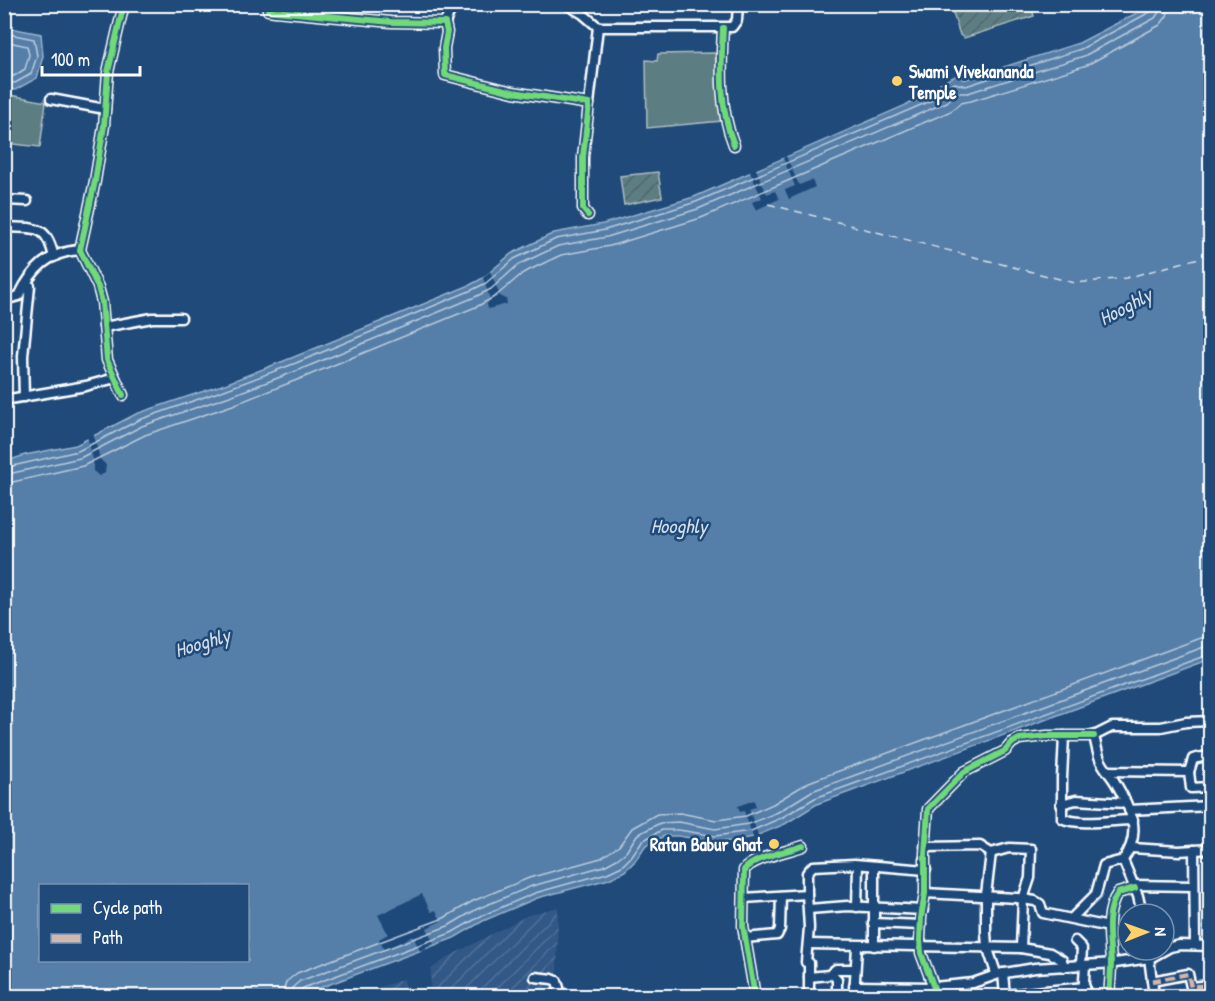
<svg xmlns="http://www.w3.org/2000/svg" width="1215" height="1001" viewBox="0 0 1215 1001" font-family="'Patrick Hand',sans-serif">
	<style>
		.industrial { fill: url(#industrial-furrows) }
		.park { fill: #5b7e83; stroke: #adbec1; stroke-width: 1.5 }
		.garden { fill: url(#garden-furrows); stroke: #adbec1; stroke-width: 1.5 }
		.water { fill: #547ea8; stroke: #98b2cb; stroke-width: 1.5; fill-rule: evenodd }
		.pier { fill: #1f4a7a }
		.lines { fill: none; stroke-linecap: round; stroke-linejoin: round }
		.shore { stroke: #bbcbdc; stroke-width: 1.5 }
		.ferry { stroke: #d4dfe9; stroke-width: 1.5; stroke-dasharray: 8 6; stroke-linecap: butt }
		.minor-casing { stroke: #fff; stroke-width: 13 }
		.minor { stroke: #1f4a7a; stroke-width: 8 }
		.quiet { stroke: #d1b7ad; stroke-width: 4.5; stroke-dasharray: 9 4.5; stroke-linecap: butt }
		.cycleway-casing { stroke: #1f4a7a; stroke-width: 10 }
		.cycleway { stroke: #71d979; stroke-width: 6 }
		.poi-dot { fill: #ffd166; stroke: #1f4a7a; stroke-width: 2 }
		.labels { text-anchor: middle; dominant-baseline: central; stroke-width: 5; stroke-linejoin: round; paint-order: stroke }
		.poi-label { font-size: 18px; font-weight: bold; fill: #fff; stroke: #1f4a7a; text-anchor: start }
		.water-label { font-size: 20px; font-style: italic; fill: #d4dfe9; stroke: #1f4a7a }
	</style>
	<defs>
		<pattern id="industrial-furrows" width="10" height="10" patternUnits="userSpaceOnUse" patternTransform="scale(1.5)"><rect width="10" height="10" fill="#315887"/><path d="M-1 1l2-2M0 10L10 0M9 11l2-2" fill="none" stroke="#507199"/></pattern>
		<pattern id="garden-furrows" width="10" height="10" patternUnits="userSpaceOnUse" patternTransform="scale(1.5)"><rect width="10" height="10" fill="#5b7e83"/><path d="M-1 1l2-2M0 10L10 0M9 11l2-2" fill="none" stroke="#546568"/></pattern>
	</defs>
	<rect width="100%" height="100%" fill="#1f4a7a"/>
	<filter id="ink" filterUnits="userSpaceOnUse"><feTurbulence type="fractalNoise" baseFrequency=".0167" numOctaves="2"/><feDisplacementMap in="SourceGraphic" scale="12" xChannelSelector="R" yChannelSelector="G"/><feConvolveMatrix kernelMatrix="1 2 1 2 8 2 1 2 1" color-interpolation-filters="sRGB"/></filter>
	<g filter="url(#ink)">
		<!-- industrial -->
		<g class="industrial">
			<polygon points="558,907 557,985 552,995 430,996 431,969 450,956 528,915"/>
			<polygon points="404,979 406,996 355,996"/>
		</g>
		<!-- park -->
		<g class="park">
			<polygon points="715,53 722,121 647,128 646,60 657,61 658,54"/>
			<polygon points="5,94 46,102 40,147 5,143"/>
		</g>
		<!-- garden -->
		<g class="garden">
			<polygon points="968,5 1031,5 1034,16 964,38 960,35 952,10"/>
			<polygon points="658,172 662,197 624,205 620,176"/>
		</g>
		<!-- water -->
		<g class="water">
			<path d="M 1152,5 L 1210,5 L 1210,659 L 817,804 L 785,824 L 753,837 L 733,841 L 715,842 L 678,836 L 664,836 L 645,846 L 636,860 L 625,871 L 609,879 L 537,898 L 483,921 L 454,938 L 298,996 L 5,996 L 4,462 L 25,455 L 76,445 L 136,414 L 225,384 L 294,357 L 470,285 L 483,278 L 511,254 L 554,233 L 603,224 L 694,197 L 943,89 L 940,83 L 960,74 L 963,80 L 1079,43 ZM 40,886 L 248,886 L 248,960 L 40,960 Z"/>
			<polygon points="5,27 41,34 43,56 37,78 15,90 5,88"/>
		</g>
		<!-- pier -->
		<g class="pier">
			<polygon points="786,156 799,185 812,180 815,187 789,199 785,190 795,186 783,158"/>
			<polygon points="755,167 767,194 775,191 779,199 756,210 752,202 762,198 749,170"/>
			<polygon points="490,271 500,296 506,299 507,304 488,309 487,304 490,299 483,278"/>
			<polygon points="93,433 100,459 106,465 105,473 99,476 93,471 93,459 87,436"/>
			<polygon points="754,800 756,807 749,809 759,838 754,840 744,811 740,812 738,806"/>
			<polygon points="422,894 431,912 436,910 441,921 427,928 434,944 420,951 413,936 384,950 379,939 388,934 378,915"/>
		</g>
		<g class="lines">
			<!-- shore -->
			<g class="shore">
				<polyline points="4,33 34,39 37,56 31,74 15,83 4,82"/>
				<polyline points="4,41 27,46 29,55 25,69 14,76 4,75"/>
				<polyline points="4,468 78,451 139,420 227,389 296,363 472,290 486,283 514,259 556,239 605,230 696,202 944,95 948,92 949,86 955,83 966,86 1081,49 1150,12 1153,4"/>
				<polyline points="4,475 80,458 142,426 230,396 299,370 475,297 491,289 518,265 558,246 607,237 698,209 947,102 956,93 968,93 1084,56 1155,18 1159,12 1161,4"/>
				<polyline points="4,484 83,466 145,435 233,405 302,378 478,306 496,296 523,273 561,255 610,246 701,218 951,111 961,103 971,101 1087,65 1160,25 1167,16 1170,4"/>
				<polyline points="282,996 286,982 297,973 444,918 473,901 529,878 601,858 619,846 632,828 657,814 680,813 716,820 746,816 773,804 809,782 1201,638 1210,637"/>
				<polyline points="291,996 293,987 300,981 448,926 477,909 532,886 604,866 617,859 626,852 637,835 660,823 679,822 715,829 749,824 778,812 812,791 1204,647 1210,646"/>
				<polyline points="299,996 299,992 303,988 451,933 481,916 535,893 607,873 622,866 631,857 642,841 662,830 679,830 715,836 751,831 781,818 815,798 1210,654"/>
			</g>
			<!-- ferry -->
			<polyline class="ferry" points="768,204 1075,283 1126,278 1210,255"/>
			<defs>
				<g id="minor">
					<polyline points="268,4 268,10 275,11 391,22 445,23 447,32 444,48 445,75 513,92 589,104 583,157 583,209 588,215"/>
					<polyline points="566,4 583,14 598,27"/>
					<polyline points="445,23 449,13 458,4"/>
					<path d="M 723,28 C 721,66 719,109 734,145"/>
					<polyline points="51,99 105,109"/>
					<polyline points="589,104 598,27 732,27 737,20 738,4"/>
					<polyline points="4,200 27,201"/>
					<path d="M 4,227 C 36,229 46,223 54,257"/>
					<path d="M 4,300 L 19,296 C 32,269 48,252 80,250"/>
					<polyline points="104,327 152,318 181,318"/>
					<polyline points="123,395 107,360 102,302 98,287 80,250 95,181 104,126 108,72 124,4"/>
					<polyline points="24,397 23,356 30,286"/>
					<polyline points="4,400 86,386 115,378"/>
					<path d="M 1064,736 L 1062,778 L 1062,818 C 1076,826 1115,820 1133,820"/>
					<polyline points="1108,771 1189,772 1191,788 1210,787"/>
					<polyline points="1189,772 1193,759 1202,757 1210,757"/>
					<polyline points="1061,804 1076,800 1126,803"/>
					<polyline points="1129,810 1210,806"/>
					<polyline points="925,847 980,846 991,853 1009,848 1031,849 1030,878 1023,899 1021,948"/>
					<polyline points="1132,848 1179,851 1210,849"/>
					<polyline points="1194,850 1195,945"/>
					<polyline points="991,853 986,895 986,933 987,946 996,973 999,974"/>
					<polyline points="1133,885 1193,886"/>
					<polyline points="925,893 1017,898 1035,901 1040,904 1043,913 1109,927"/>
					<polyline points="744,898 807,894 807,873 813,866 854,864 926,870"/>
					<polyline points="857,907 858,865"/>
					<polyline points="809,909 847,906 923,910"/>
					<path d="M 1142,914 L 1138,896 L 1123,860 C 1143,832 1131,809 1115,782 C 1111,775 1103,767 1100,759 C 1097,752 1096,744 1094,736 L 1112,727 L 1161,727 L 1186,722 L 1210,721"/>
					<polyline points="1072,918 1096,894 1104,865 1123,860"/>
					<polyline points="873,923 921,925"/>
					<polyline points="745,938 777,935 780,929 781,896"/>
					<polyline points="1075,941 1082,948 1081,965"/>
					<polyline points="808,944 1021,948 1050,953 1062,960 1064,967"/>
					<polyline points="874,946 874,866"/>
					<polyline points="1148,950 1154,996"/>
					<polyline points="806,962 809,928 807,894"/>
					<polyline points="809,963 809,996"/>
					<polyline points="1003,973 1005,996"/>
					<polyline points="832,974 837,979 837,996"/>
					<polyline points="535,977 552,979 557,981 559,988 558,996"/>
					<polyline points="809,977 829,975 836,969 855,969"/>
					<polyline points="1152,981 1188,974 1191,987 1210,985"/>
					<polyline points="854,986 934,987 973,983 999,974 1035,968 1115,963 1150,958 1170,947 1180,945 1210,946"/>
					<polyline points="1005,995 1085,987"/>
					<path d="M 755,996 L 743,926 L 744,870 C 752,858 789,851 803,846"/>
					<polyline points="854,996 857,947"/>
					<polyline points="937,996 921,953 920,940 921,918 925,893 925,854 928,809 964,772 1005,751 1012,743 1019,739 1047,736 1094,736"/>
					<polyline points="1083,996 1085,965"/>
					<path d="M 1109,996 C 1110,985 1111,974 1111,963 C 1110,940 1104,913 1118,893 L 1135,888"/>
				</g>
			</defs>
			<!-- minor casing -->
			<use href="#minor" class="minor-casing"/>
			<!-- minor -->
			<use href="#minor" class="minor"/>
			<!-- quiet -->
			<polyline class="quiet" points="1152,981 1188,974 1191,987 1210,985"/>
			<defs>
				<g id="cycleway">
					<polyline points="268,4 268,10 275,11 391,22 445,23 447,32 444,48 445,75 513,92 589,104 583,157 583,209 588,215"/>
					<path d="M 723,28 C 721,66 719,109 734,145"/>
					<polyline points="123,395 107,360 102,302 98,287 80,250 95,181 104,126 108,72 124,4"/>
					<path d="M 755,996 L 743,926 L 744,870 C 752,858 789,851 803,846"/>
					<polyline points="937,996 921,953 920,940 921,918 925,893 925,854 928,809 964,772 1005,751 1012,743 1019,739 1047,736 1094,736"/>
					<path d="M 1109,996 C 1110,985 1111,974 1111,963 C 1110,940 1104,913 1118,893 L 1135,888"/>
				</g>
			</defs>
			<!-- cycleway casing -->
			<use href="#cycleway" class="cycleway-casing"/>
			<!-- cycleway -->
			<use href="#cycleway" class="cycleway"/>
		</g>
	</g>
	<!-- markers -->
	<g class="poi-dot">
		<circle cx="897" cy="81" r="6"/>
		<circle cx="774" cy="844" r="6"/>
	</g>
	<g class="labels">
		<!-- poi labels -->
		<g class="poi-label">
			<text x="909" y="71">Swami Vivekananda<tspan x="909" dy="21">Temple</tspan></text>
			<text x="762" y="844" text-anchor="end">Ratan Babur Ghat</text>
		</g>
		<!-- water labels -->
		<g class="water-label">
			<text transform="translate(1125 306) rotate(-28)">Hooghly</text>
			<text x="679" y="525">Hooghly</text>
			<text transform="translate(202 642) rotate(-17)">Hooghly</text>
		</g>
	</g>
	<!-- margin -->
	<rect width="1215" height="1001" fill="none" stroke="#1f4a7a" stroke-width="24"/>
	<rect x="12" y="12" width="1191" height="977" fill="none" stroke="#fff" stroke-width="2" filter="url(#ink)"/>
	<!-- legend -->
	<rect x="39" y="884" width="210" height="78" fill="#1f4a7a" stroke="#7992af" stroke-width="1.5"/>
	<rect x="51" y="904" width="30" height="9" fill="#71d979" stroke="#7992af" stroke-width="1.5"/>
	<text x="93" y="914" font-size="18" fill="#ffffff">Cycle path</text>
	<rect x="51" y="934" width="30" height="9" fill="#d1b7ad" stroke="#7992af" stroke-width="1.5"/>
	<text x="93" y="944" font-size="18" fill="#ffffff">Path</text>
	<!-- north arrow -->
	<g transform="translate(1146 932) rotate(89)"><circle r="28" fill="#1f4a7a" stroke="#7992af" stroke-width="1.5"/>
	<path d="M0-4.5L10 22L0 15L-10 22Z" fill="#ffd166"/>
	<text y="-9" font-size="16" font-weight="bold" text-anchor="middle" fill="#ffffff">N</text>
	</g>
	<!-- scale -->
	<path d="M42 66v9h98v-9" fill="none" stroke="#ffffff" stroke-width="3"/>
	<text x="51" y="66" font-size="18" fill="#ffffff" stroke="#1f4a7a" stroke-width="4.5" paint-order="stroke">100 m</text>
</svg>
